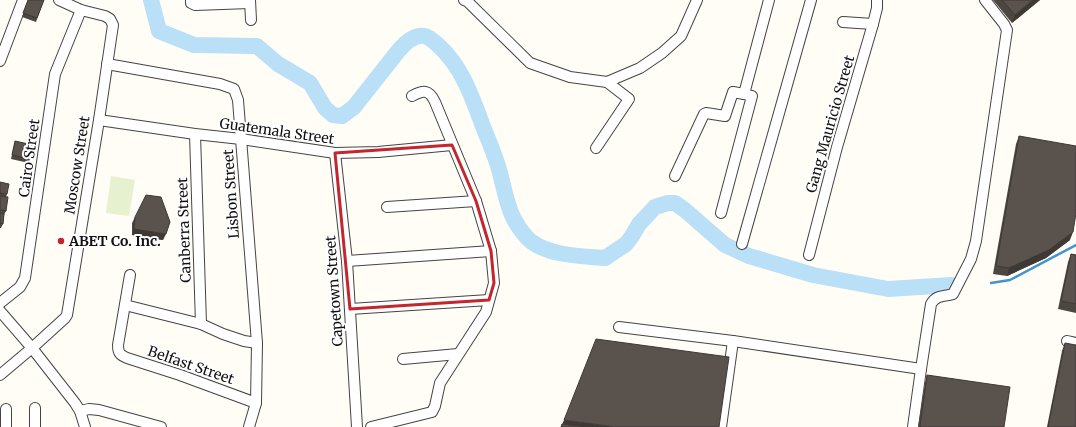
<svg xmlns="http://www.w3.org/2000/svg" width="1076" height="427" viewBox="0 0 1076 427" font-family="Merriweather,serif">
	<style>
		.pitch { fill: #e6f2cf }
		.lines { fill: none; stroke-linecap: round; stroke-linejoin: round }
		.stream { stroke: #3f96cf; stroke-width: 2.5 }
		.river { stroke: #b9e0f7; stroke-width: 16 }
		.minor-casing { stroke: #444; stroke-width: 12 }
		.minor { stroke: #fff; stroke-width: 10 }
		.wall { fill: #4d4742 }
		.shaded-wall { fill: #3f3936 }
		.building { fill: #5a524d; stroke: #3f3936 }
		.marked { fill: none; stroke: #c4262e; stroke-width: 3; stroke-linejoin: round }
		.poi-dot { fill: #c4262e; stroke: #fff; stroke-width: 1.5 }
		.labels { text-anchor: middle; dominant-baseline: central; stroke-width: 4; stroke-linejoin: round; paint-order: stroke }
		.street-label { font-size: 14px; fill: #111; stroke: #fff }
		.poi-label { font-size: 14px; font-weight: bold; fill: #111; stroke: #fff; text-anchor: start }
	</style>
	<rect width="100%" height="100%" fill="#fffdf5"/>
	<!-- pitch -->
	<polygon class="pitch" points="111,176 135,180 129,216 106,213"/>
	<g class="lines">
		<!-- stream -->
		<polyline class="stream" points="991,283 1010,280 1076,245"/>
		<!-- river -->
		<path class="river" d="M 151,0 L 159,31 L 194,45 L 257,46 L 278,64 L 310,83 L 325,108 L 333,115 L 342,116 L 354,107 L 399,50 C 405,43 414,34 425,36 C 430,38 436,43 440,47 C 463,68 473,100 484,129 C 489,141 494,153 498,166 C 503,182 505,199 512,215 C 516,224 524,236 532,242 C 551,256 582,256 605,258 L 626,244 L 632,236 L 639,224 L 655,207 L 668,203 L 675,203 L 686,211 L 725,245 L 749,256 L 813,275 L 888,289 L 952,285"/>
		<defs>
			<g id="minor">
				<polyline points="191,0 191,3 195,5 250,3"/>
				<polyline points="250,0 251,20"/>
				<polyline points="464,0 467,1 530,63 570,77 607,82 640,68 662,53 681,36 697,0"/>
				<polyline points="843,22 873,24"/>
				<polyline points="0,61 23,0"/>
				<polyline points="107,64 220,84 234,89 238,100 257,343 256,403 249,427"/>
				<polyline points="99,120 195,134 241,139 335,153 378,152 452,145"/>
				<polyline points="195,134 201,324"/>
				<polyline points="596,148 629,99 607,82"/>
				<polyline points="335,153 347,261 357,427"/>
				<polyline points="675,176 704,114 706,113 725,116 733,92 744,94"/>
				<polyline points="387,207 476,201"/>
				<polyline points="721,213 752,96 744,94 769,0"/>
				<polyline points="742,244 811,0"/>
				<polyline points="809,255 837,147 873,24 877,8 877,0"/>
				<polyline points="347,261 491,251"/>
				<path d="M 130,275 L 118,345 C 118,353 120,355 127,358 L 180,375 L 256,403"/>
				<polyline points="0,303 20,287 25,278 55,74 81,10"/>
				<polyline points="125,305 201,324 223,334 244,341 257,343"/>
				<polyline points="350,309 489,300"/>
				<polyline points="0,311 32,348 75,403 80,411 85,427"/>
				<polyline points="619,327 733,341 921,369"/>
				<polyline points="1067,341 1076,343"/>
				<polyline points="403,359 458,354"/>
				<polyline points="0,375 32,348 65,318 67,315 99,120 113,25 110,19 105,16 81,10 59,0"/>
				<polyline points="35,408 35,427"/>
				<polyline points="6,409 6,427"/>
				<polyline points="80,411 89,409 99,410 161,427"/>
				<path d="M 371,427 L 432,412 L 435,406 L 440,383 L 486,312 L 494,283 L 491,251 L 476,201 L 435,102 C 429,89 423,90 412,96"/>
				<polyline points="721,427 733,341"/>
				<path d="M 913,427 L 921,369 L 931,304 C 937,294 944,297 953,294 L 971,259 L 976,241 L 1007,30 L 1004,24 L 985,0"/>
			</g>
		</defs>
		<!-- minor casing -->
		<use href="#minor" class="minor-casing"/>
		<!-- minor -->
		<use href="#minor" class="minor"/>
	</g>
	<!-- wall -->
	<g class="wall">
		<polygon points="28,0 44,0 36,22 22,17"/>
		<polygon points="993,0 1040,0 1012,23"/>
		<polygon points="1019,136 1070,240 1046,258 1007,276 993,274 1016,144"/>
		<polygon points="15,141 30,159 29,163 11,159"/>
		<polygon points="0,182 7,194 6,197 6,211 4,215 3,224 1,228 0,228"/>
		<polygon points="135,217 163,240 132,235 132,223"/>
		<polygon points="1071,254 1076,255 1076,313 1058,309 1068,262"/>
		<polygon points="1065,343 1076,427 1047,427 1062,351"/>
		<polygon points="927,375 1004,427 918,427 925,383"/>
	</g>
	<!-- shaded-wall -->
	<g class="shaded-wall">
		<polygon points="1033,0 1040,0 1012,23 1015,15"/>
		<polygon points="134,229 166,234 163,240 132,235"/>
		<polygon points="1073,232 1070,240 1046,258 1007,276 1009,268"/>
		<polygon points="564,420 616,427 561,427"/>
	</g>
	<!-- building -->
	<g class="building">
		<polygon points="28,0 44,0 37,18 23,13"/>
		<polygon points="1002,0 1033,0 1015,15"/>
		<polygon points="1019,136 1076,146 1076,213 1073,232 1049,250 1009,268 996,266"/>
		<polygon points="15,141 33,145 30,159 12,155"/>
		<polygon points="0,182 9,184 7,194 0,193"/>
		<polygon points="146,195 161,197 170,222 166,234 134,229 135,217"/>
		<polygon points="0,196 8,197 6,211 0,210"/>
		<polygon points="0,213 4,214 3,224 0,223"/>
		<polygon points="1071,254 1076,255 1076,304 1061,301"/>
		<polygon points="596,339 729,357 719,427 616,427 564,420"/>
		<polygon points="1065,343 1076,345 1076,427 1048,427"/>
		<polygon points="927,375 1010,387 1004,427 920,427"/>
		<polygon points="562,424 589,427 561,427"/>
	</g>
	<!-- marked area -->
	<path class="marked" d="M 452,145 L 476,201 L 491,251 L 494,283 L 489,300 L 350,309 L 335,153 Z"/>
	<!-- markers -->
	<circle class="poi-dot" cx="61" cy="241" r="4"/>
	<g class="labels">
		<!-- street labels -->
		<g class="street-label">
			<text transform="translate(830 124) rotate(-74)">Gang Mauricio Street</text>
			<text transform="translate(277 131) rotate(8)">Guatemala Street</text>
			<text transform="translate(29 158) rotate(-82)">Cairo Street</text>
			<text transform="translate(77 165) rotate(-81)">Moscow Street</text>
			<text transform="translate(231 194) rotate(-94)">Lisbon Street</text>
			<text transform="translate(184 230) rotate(-92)">Canberra Street</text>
			<text transform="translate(334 291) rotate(-94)">Capetown Street</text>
			<text transform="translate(191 365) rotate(19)">Belfast Street</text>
		</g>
		<!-- poi labels -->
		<g class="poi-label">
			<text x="69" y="241">ABET Co. Inc.</text>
		</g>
	</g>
</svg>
